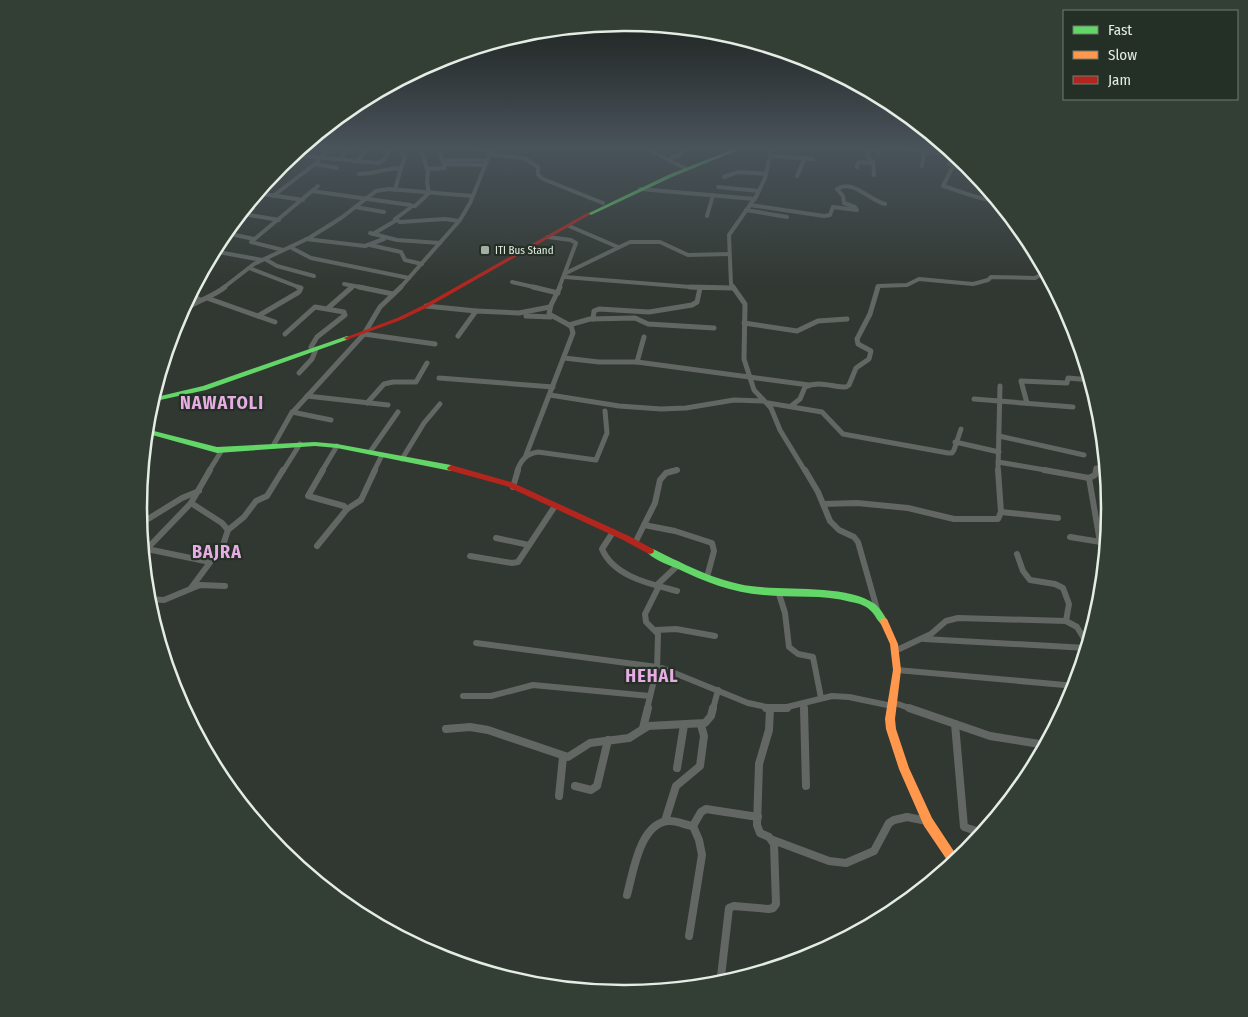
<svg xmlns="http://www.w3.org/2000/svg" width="1248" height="1017" viewBox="0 0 1248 1017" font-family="'Fira Sans Condensed',sans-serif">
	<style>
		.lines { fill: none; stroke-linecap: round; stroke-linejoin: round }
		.street-far3 { stroke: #636763; stroke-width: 4 }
		.street-far2 { stroke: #636763; stroke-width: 5 }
		.street-far1 { stroke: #636763; stroke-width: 6 }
		.street { stroke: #636763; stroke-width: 8 }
		.fast { fill: #63d668; fill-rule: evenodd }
		.slow { fill: #ff974d; fill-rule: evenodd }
		.jam { fill: #b3261e; fill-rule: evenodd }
		.poi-dot { fill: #a5ada5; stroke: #243026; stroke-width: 2 }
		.labels { text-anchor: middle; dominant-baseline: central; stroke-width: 4.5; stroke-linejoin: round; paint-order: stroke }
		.far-poi-label { font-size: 11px; fill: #e4ece4; stroke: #243026; text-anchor: start }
		.district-label { font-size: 18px; font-weight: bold; letter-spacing: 1px; fill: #e7ace4; stroke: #243026 }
		.rim { fill: none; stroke: #e4ece4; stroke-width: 2.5 }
	</style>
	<rect width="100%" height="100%" fill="#313731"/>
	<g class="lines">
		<!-- street-far3 -->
		<g class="street-far3">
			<polyline points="332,146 315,164 337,168"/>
			<polyline points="458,146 490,151"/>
			<polyline points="641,146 685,168"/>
			<polyline points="871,146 867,155 873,162 874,175"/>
			<polyline points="883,146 952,155"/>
			<polyline points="947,148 953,154 949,164 978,177"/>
			<polyline points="422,153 427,169 445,168 438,146"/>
			<polyline points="488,154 524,158 538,167 538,175 543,179 603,203"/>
			<polyline points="878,154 879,148 885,147"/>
			<polyline points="293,155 378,163 384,160 392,146"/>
			<polyline points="771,156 813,159"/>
			<polyline points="340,159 348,146"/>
			<polyline points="443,160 486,160"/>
			<polyline points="357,161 370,146"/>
			<polyline points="670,161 672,157 680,155 685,146"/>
			<polyline points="444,164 484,165"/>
			<polyline points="922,166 925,146"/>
			<path d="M 953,166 L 943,186 C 961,191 979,200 997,201"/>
			<polyline points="857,167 858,162 873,163"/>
			<polyline points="401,168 405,157 402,154"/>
			<path d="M 359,174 C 374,174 386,168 401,168 L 395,190"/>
			<polyline points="271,176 302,155"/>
			<polyline points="797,176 805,158"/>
			<polyline points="724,177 738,172 766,174"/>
			<polyline points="718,187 759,191"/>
			<polyline points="640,189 755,199"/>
			<polyline points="312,191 410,205 410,208 395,219 400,222 445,219 459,221"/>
			<polyline points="257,193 303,200"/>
			<polyline points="273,196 315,164"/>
			<path d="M 750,205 L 824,216 L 830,215 L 833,207 L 857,210 L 855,207 L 844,203 L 843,196 L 837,189 C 853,179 869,200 885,204"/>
			<polyline points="411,206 415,206 429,193 427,182 428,169"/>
			<polyline points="246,207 253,208 248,213 249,215 279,220"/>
			<polyline points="355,207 384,212"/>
			<polyline points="746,210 787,217"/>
			<polyline points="707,216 713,195"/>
			<polyline points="569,226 618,247"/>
			<polyline points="370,233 397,240 440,243"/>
			<polyline points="373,234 395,221"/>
			<polyline points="548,237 571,240 576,243 559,288"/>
			<polyline points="306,239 365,246 384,239"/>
			<polyline points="219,241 230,234 254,239"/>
			<polyline points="370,245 401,252 405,260 422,264"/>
			<polyline points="290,247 311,258 409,278"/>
			<polyline points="283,250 251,242 318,186"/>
			<polyline points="213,251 262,260"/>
			<polyline points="265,259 277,266 314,276"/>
			<polyline points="249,268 301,288"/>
			<polyline points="566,273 630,242 660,242 688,255 729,254"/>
			<polyline points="565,277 703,288 733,288"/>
			<polyline points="512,282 538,288"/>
			<polyline points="344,284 365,288"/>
			<polyline points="223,288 254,264 309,238 341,218 376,191 389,189 472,196"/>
			<polyline points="350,288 353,286"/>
			<polyline points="400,288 460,220 470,203 493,146"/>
			<polyline points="734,288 731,284 729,235 757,195 765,178 772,146"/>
			<polyline points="877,288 878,286 907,285 919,279 973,284 988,280 991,277 1035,278 1046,272"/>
		</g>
		<!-- street-far2 -->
		<g class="street-far2">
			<polyline points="359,287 393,294"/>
			<polyline points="401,287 380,307 364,334 435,344"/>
			<polyline points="533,287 558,293"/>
			<polyline points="690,287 733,288"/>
			<polyline points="733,287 745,304 744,359 754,390 771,408 780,430 805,471"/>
			<polyline points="190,295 200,300"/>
			<polyline points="207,298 275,322"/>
			<polyline points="426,306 476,311"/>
			<polyline points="328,308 352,287"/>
			<path d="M 180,312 C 194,302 211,298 225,287"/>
			<polyline points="258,316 299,292 301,288 298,287"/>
			<polyline points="526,316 551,317"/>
			<polyline points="593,319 594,311 599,309 649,312 692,305 697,302 700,288"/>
			<polyline points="744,323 797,331 818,321 847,319"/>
			<polyline points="569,325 590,319 635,318 648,324 714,328"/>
			<polyline points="285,334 315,307 344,312 345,315 317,337 311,347"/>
			<polyline points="458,336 476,311 519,313 550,307"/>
			<polyline points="564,358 599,362 637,362 809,385"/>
			<polyline points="637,362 644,337"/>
			<polyline points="299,373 312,359 316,349"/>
			<polyline points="439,378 553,387"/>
			<polyline points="550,395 619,406 661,409 686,408 734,400 763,401"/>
			<polyline points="307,396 388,405"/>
			<polyline points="974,399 1073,407"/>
			<polyline points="367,403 384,384 393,382 416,382 427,363"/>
			<polyline points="768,403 822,412 843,434 948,453 952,453 954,450 961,429"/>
			<polyline points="1027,403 1021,381 1067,383 1068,378 1091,380"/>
			<path d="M 791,406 L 800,399 L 805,387 C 819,380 832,387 846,387 L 849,385 L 856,368 L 869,359 L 871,351 L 858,344 L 857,339 L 870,314 L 878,287"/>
			<polyline points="292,412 331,420"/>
			<polyline points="999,436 1084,455"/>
			<polyline points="955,442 999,452"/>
			<polyline points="273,446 291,414 364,334"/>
			<polyline points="370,452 398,412"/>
			<polyline points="526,455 573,333 571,326 549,314 551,305 560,287"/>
			<polyline points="402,459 424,423 440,404"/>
			<polyline points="998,462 1051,471"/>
			<polyline points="209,471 222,450"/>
			<polyline points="283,471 300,444"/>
			<polyline points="322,471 337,446"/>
			<polyline points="374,471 382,455"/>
			<path d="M 517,471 C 521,460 526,454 538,452 L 596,460 L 607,433 L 605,411"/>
			<polyline points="672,471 677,470"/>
			<polyline points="998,471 1000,386"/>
			<polyline points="1096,471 1096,468 1106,468"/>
		</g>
		<!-- street-far1 -->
		<g class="street-far1">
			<polyline points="805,470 818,492 830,521 839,530 854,537 858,542 877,609"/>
			<polyline points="1044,470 1089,478 1095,475 1096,470"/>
			<polyline points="1089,478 1100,542"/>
			<polyline points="513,487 518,470"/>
			<polyline points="191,503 222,523 228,530 223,545 191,588"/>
			<polyline points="823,504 857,503 908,508 954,519 998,519 1001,512 998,470"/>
			<polyline points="347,509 361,500 375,470"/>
			<polyline points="1001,512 1058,518"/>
			<polyline points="140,524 182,498 199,491"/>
			<polyline points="644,525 675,531 712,543 714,551 707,577"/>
			<polyline points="228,530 244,517 256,501 267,496 283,470"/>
			<path d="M 613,532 L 602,549 C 614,577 651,584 677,591"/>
			<polyline points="1070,537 1107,543"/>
			<polyline points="496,538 529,545"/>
			<polyline points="635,543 655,503 660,480 666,473 677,470"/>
			<polyline points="317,546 347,509 344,506 308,496 323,470"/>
			<polyline points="147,549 210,562"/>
			<polyline points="142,554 191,503 210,470"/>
			<polyline points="1017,554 1023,571 1030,580 1055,584 1063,588 1069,604 1066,621"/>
			<polyline points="470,556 512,563 518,562 555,506"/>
			<polyline points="657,585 677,566"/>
			<polyline points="779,594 785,613 789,647 798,654 813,657 821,698"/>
			<polyline points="147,599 164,600 200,585 225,586"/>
			<polyline points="656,630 676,629 715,636"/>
			<polyline points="924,639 1087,648"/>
			<polyline points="476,643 657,667"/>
			<polyline points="895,651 931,634 946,621 958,618 1066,621 1077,627 1088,645"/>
			<polyline points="657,670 658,634 646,622 645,614 659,586"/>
			<polyline points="897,670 1076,686"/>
			<polyline points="463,696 491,696 533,685 650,696"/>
			<polyline points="892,702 912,709"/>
			<polyline points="804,703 804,709"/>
			<polyline points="647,709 656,672 662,668 748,703 776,709"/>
			<polyline points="713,709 718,690"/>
			<polyline points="779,709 832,696 849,697 892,706"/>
		</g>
		<!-- street -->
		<g class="street">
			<polyline points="766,708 787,708"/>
			<polyline points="804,708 806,786"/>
			<polyline points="909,708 990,736 1046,745"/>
			<polyline points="955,724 964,827 983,833"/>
			<polyline points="643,728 648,708"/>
			<polyline points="446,729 470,727 488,730 568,757 590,743 629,738 648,726 705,723 711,716 713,708"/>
			<polyline points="677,768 684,725"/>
			<polyline points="575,786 591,790 597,786 608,740"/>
			<polyline points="559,796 563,757"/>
			<polyline points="665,821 676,786 700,766 704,736 701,725"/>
			<polyline points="773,840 829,861 846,863 874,851 889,823 894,820 907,817 927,821"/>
			<path d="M 627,895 C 633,873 640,821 670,821 C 678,821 685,825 693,826 L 701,812 L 706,809 L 758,817"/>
			<polyline points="689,936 702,855 699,840 693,826"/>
			<polyline points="694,983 703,987"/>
			<polyline points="720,985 729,908 734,906 769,909 773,908 776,904 774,844 769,837 760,833 757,825 759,764 769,730 770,709"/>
		</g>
		<!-- fast -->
		<g class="fast">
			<polygon points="741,146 748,146 672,177 591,215 587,214 668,175"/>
			<polygon points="347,336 349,337 349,339 206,390 151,402 152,398 203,386"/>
			<polygon points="146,429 217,447 315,442 337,444 451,465 455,468 451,471 337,448 315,446 217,453 145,433"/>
			<path d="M 650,548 C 659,551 668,557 678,561 C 697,571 718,579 739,584 C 777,593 844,582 875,604 C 880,608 885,616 888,622 L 887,625 L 884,626 C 878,623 876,616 872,612 C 867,606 859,603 851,602 C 823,594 792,598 763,595 C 733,593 703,581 676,568 C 666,564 652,559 646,551 L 647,549 Z"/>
		</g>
		<!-- slow -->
		<polygon class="slow" points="884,618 887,619 898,644 901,670 895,719 896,729 909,768 932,818 959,859 951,866 924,826 899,769 886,729 885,719 893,670 890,644 880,622 881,619"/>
		<!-- jam -->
		<g class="jam">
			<polygon points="587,213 591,214 428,307 401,320 349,339 347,340 344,338 397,318 424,305"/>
			<polygon points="451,465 511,482 629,536 653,549 654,551 653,553 650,554 647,553 623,540 506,486 448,470 447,468"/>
		</g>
	</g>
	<!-- sky -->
	<linearGradient id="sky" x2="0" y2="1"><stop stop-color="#1b1e1b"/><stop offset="0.51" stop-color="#48535a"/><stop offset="1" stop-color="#48535a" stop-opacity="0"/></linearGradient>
	<rect width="1248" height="289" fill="url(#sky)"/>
	<!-- markers -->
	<rect class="poi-dot" x="480" y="245" width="10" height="10" rx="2.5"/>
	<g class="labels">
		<!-- far-poi labels -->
		<g class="far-poi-label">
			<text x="495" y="250">ITI Bus Stand</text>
		</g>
		<!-- district labels -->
		<g class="district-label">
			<text x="222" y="403">NAWATOLI</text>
			<text x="217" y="552">BAJRA</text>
			<text x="652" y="676">HEHAL</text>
		</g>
	</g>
	<!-- crop -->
	<path d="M0 0H1248V1017H0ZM147 508a477 477 0 1 1 954 0a477 477 0 1 1-954 0Z" fill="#333f35" fill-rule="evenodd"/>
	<path class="rim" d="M147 508a477 477 0 1 1 954 0a477 477 0 1 1-954 0Z"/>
	<!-- legend -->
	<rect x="1063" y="10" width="175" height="90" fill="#243026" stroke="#717b72"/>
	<rect x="1073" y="26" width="25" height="8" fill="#63d668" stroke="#717b72"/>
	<text x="1108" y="35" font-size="15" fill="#e4ece4">Fast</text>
	<rect x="1073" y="51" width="25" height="8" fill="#ff974d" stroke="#717b72"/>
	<text x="1108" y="60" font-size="15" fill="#e4ece4">Slow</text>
	<rect x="1073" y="76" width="25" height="8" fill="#b3261e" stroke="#717b72"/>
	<text x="1108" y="85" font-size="15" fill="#e4ece4">Jam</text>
</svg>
